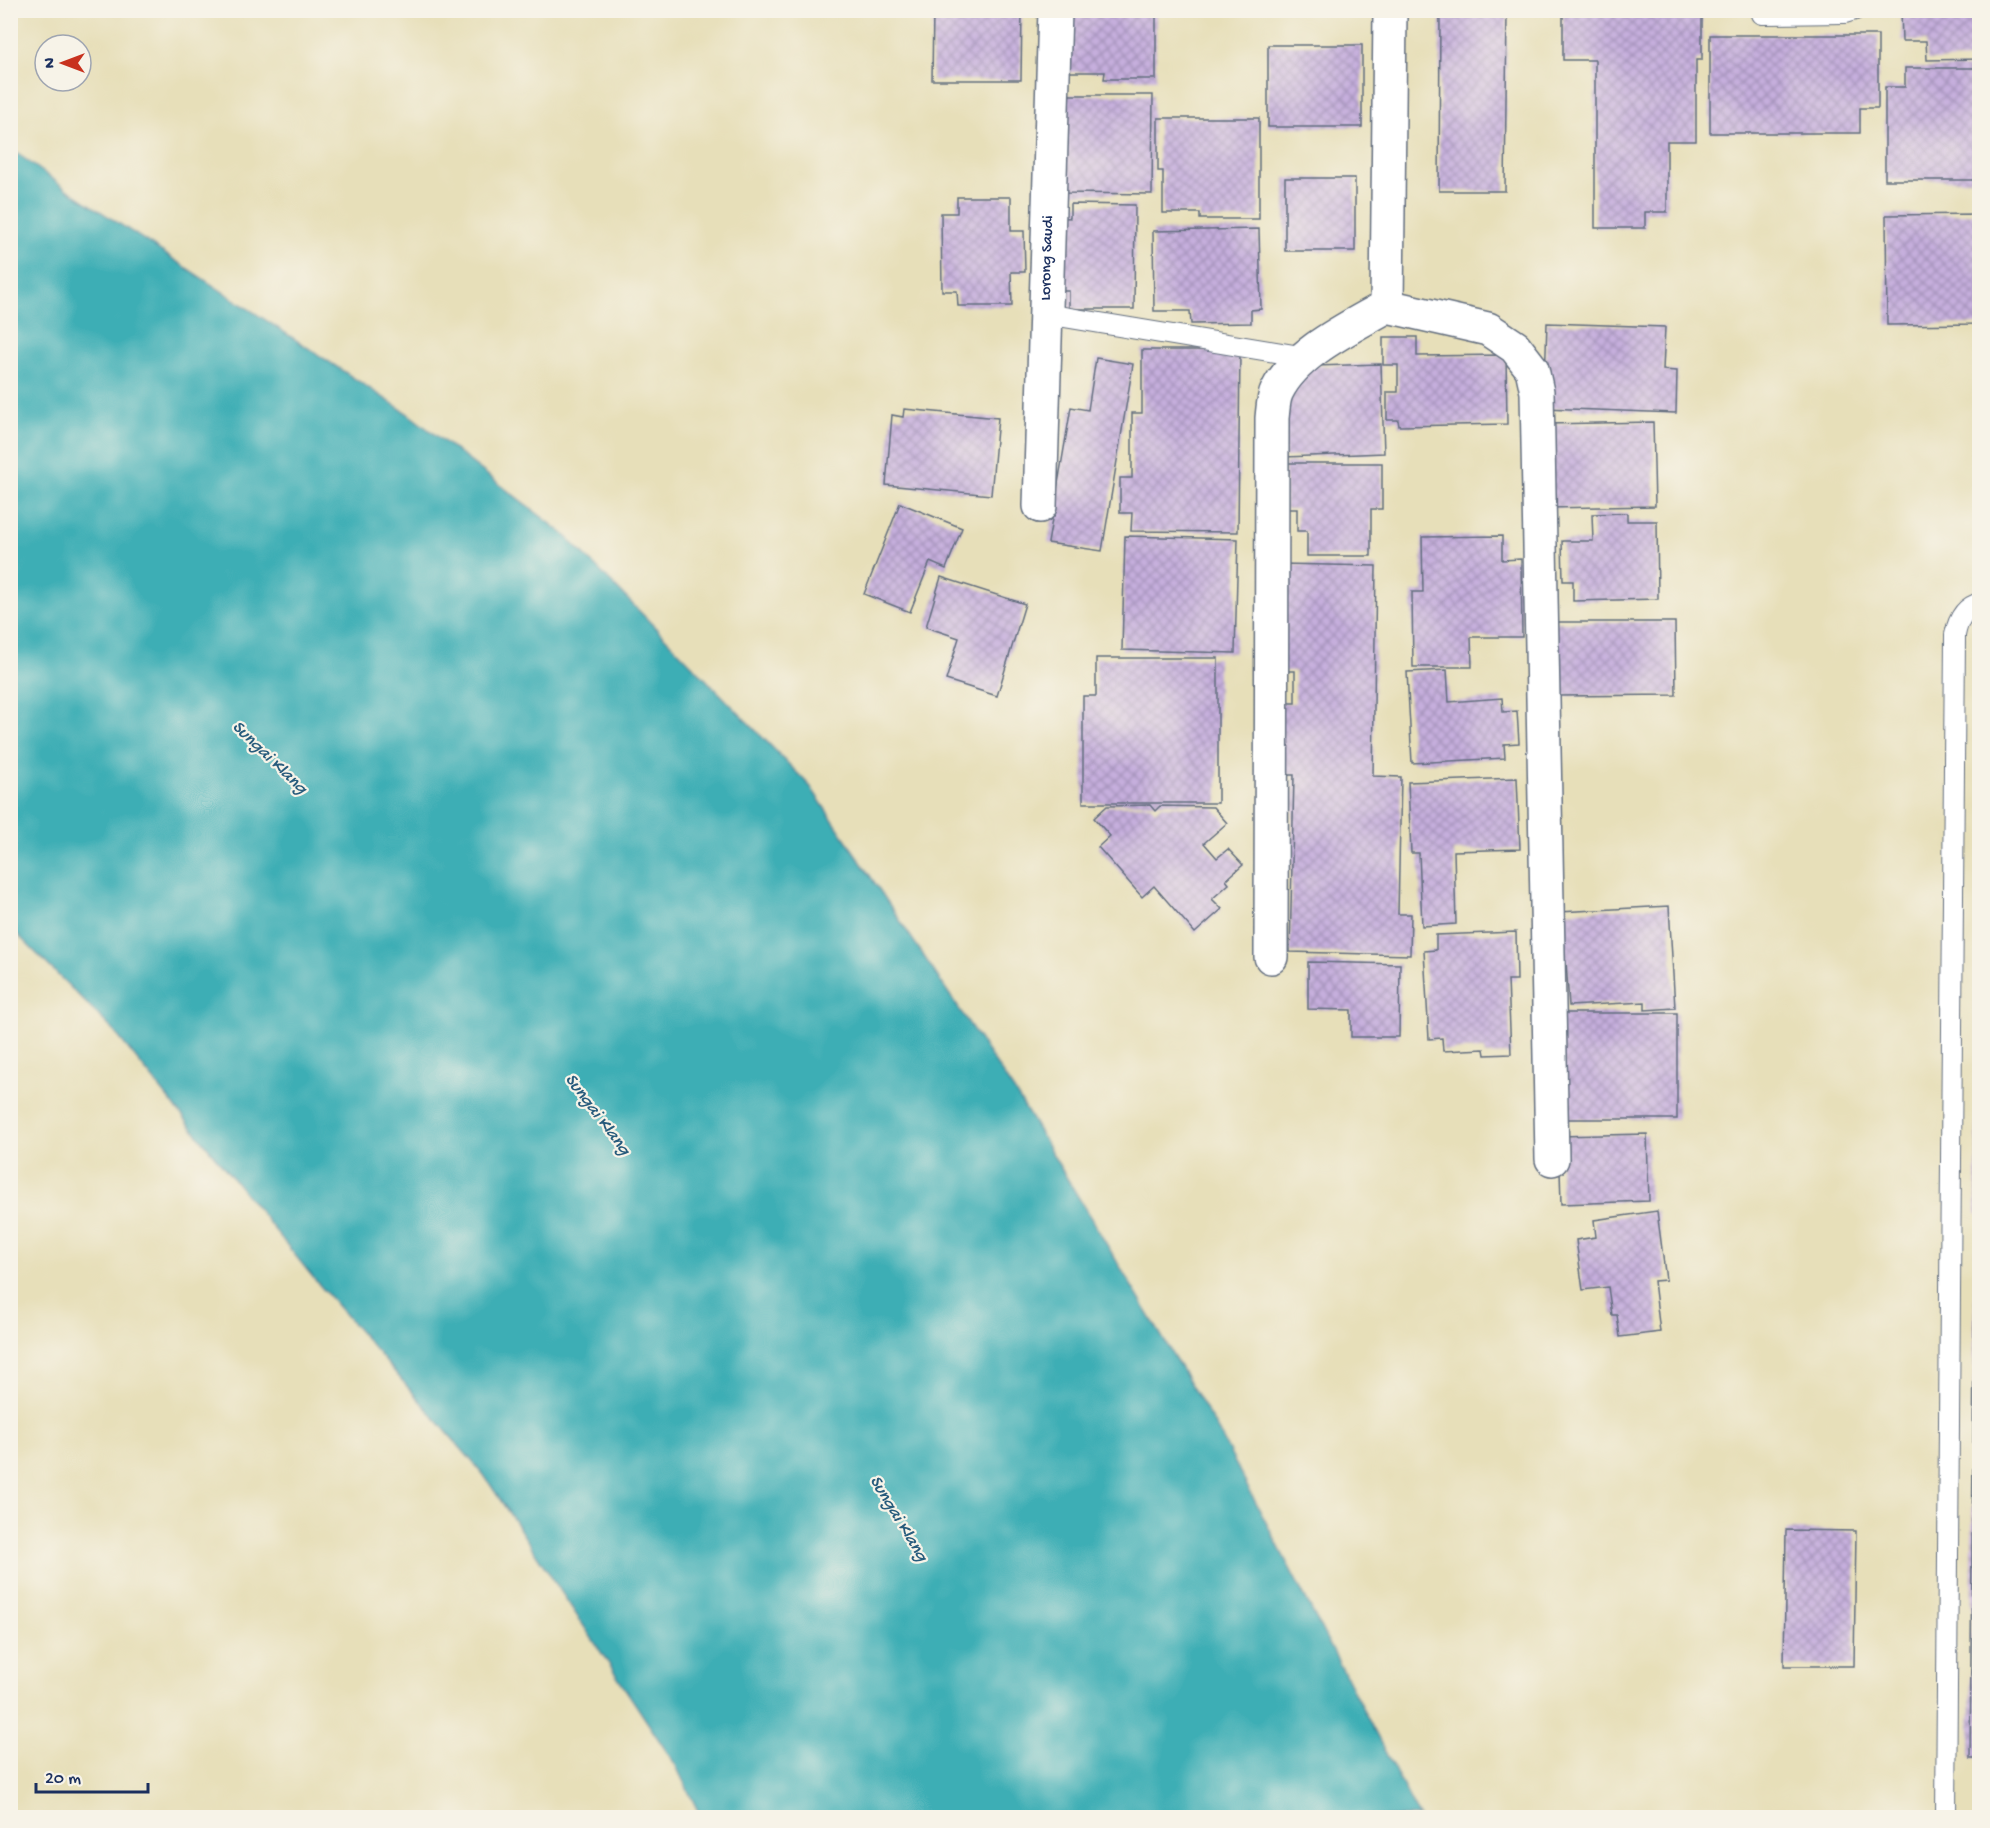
<svg xmlns="http://www.w3.org/2000/svg" width="1990" height="1828" viewBox="0 0 1990 1828" font-family="'Gochi Hand',sans-serif">
	<style>
		.water { fill: #3daeb5; stroke: #2c6e8a; stroke-width: 1.5 }
		.building { fill: url(#building-cross-hatch) }
		.lines { fill: none; stroke-linecap: round; stroke-linejoin: round }
		.lane-casing { stroke: #626d7e; stroke-width: 22 }
		.street-casing { stroke: #626d7e; stroke-width: 36 }
		.lane { stroke: #fff; stroke-width: 20 }
		.street { stroke: #fff; stroke-width: 33 }
		.labels { text-anchor: middle; dominant-baseline: central; stroke-width: 4.5; stroke-linejoin: round; paint-order: stroke }
		.street-label { font-size: 16px; fill: #1b2f5e; stroke: #f7f3e8 }
		.water-label { font-size: 18px; font-style: italic; fill: #275b7c; stroke: #f7f3e8 }
	</style>
	<defs>
		<pattern id="building-cross-hatch" width="8" height="8" patternUnits="userSpaceOnUse" patternTransform="scale(1.5)"><rect width="8" height="8" fill="#c6afdd"/><path d="M0 0l8 8M0 8l8-8" fill="none" stroke="#a08fb6"/></pattern>
	</defs>
	<rect width="100%" height="100%" fill="#f7f3e8"/>
	<filter id="ink" filterUnits="userSpaceOnUse"><feTurbulence type="fractalNoise" baseFrequency=".0167" numOctaves="2"/><feDisplacementMap in="SourceGraphic" scale="12" xChannelSelector="R" yChannelSelector="G"/><feConvolveMatrix kernelMatrix="1 2 1 2 8 2 1 2 1" color-interpolation-filters="sRGB"/></filter>
	<filter id="wash" filterUnits="userSpaceOnUse"><feTurbulence type="fractalNoise" baseFrequency=".008" numOctaves="4" result="noise"/><feDisplacementMap in="SourceGraphic" scale="24" xChannelSelector="R" yChannelSelector="G"/><feGaussianBlur stdDeviation="1.35" result="paint"/><feColorMatrix in="noise" values="0 0 0 0 0 0 0 0 0 0 0 0 0 0 0 0 0 1.4 0 .05"/><feComposite in="paint" operator="in"/></filter>
	<g filter="url(#wash)">
		<rect width="100%" height="100%" fill="#e7dfb9"/>
		<!-- water -->
		<polygon class="water" points="11,149 68,190 407,413 564,534 810,786 1020,1100 1218,1430 1419,1817 701,1817 675,1764 484,1475 316,1281 113,1030 11,928"/>
		<g id="blocks">
			<!-- building -->
			<g class="building">
				<polygon points="933,10 1022,10 1021,80 932,80"/>
				<polygon points="1059,10 1156,10 1156,79 1104,79 1105,72 1058,72"/>
				<polygon points="1440,10 1507,10 1505,191 1439,191"/>
				<polygon points="1563,10 1702,10 1702,60 1696,60 1696,141 1667,141 1667,212 1645,212 1645,228 1595,228 1595,60 1563,60"/>
				<polygon points="1901,10 1980,10 1980,59 1927,60 1926,41 1902,41"/>
				<polygon points="1710,35 1878,35 1878,108 1860,108 1860,133 1710,133"/>
				<rect x="1268" y="45" width="94" height="82"/>
				<polygon points="1905,68 1980,68 1980,180 1885,180 1885,87 1905,87"/>
				<polygon points="1064,95 1153,95 1152,194 1063,193"/>
				<polygon points="1158,118 1259,118 1259,219 1200,219 1200,213 1163,213 1163,171 1158,171"/>
				<rect x="1285" y="178" width="70" height="73"/>
				<polygon points="957,197 1011,197 1011,231 1024,231 1025,272 1011,272 1012,306 958,306 957,291 942,291 941,213 957,213"/>
				<polygon points="1070,204 1135,205 1134,309 1069,309 1069,291 1053,291 1054,217 1070,218"/>
				<polygon points="1980,214 1980,324 1887,325 1886,215"/>
				<polygon points="1259,229 1261,309 1251,310 1251,323 1191,324 1190,311 1154,311 1153,231"/>
				<polygon points="1547,323 1665,327 1663,370 1677,371 1676,413 1544,408"/>
				<polygon points="1383,337 1417,337 1417,356 1506,355 1507,424 1399,426 1398,420 1387,420 1387,392 1398,392 1398,365 1383,365"/>
				<polygon points="1142,350 1240,350 1238,532 1131,531 1132,513 1120,513 1120,478 1132,478 1132,413 1142,413"/>
				<polygon points="1096,358 1133,364 1102,551 1048,543 1071,407 1088,410"/>
				<polygon points="1381,364 1384,453 1285,457 1282,367"/>
				<polygon points="904,409 998,418 991,495 886,485 892,415 903,417"/>
				<polygon points="1653,422 1655,506 1547,508 1545,424"/>
				<polygon points="1285,463 1382,463 1382,509 1371,509 1371,556 1307,556 1307,531 1297,531 1297,509 1285,509"/>
				<polygon points="900,503 962,528 946,569 930,562 910,612 864,594"/>
				<polygon points="1627,513 1627,521 1657,521 1658,599 1573,601 1573,581 1563,581 1562,541 1593,541 1592,514"/>
				<polygon points="1125,536 1238,539 1235,653 1122,650"/>
				<polygon points="1502,536 1502,560 1521,559 1522,637 1471,637 1472,667 1413,667 1412,592 1423,592 1422,537"/>
				<polygon points="1281,564 1376,566 1373,776 1401,777 1398,914 1411,914 1410,955 1290,952 1294,775 1280,775 1280,703 1295,703 1295,671 1279,671"/>
				<polygon points="941,577 1025,604 997,696 946,680 959,638 926,627"/>
				<polygon points="1555,622 1675,622 1676,695 1555,696"/>
				<polygon points="1096,658 1218,658 1218,803 1083,803 1083,696 1096,696"/>
				<polygon points="1447,670 1449,702 1502,698 1503,712 1517,711 1519,743 1504,744 1505,758 1412,763 1407,672"/>
				<polygon points="1517,778 1520,849 1454,851 1456,924 1422,926 1419,853 1411,853 1408,782"/>
				<polygon points="1150,805 1155,811 1160,806 1213,807 1227,823 1204,843 1217,858 1228,849 1243,865 1226,880 1229,884 1212,899 1222,909 1195,933 1154,886 1142,897 1098,847 1110,836 1094,818 1107,806"/>
				<polygon points="1669,906 1675,1008 1645,1010 1645,1002 1569,1006 1566,961 1562,961 1559,912"/>
				<polygon points="1516,932 1517,980 1508,980 1511,1054 1485,1055 1484,1049 1443,1051 1442,1038 1429,1039 1424,951 1436,950 1436,935"/>
				<polygon points="1308,962 1400,964 1399,1037 1351,1037 1351,1010 1308,1009"/>
				<rect x="1552" y="1013" width="125" height="106"/>
				<polygon points="1977,1062 1980,1062 1980,1214 1976,1214"/>
				<polygon points="1647,1134 1649,1201 1561,1204 1559,1136"/>
				<polygon points="1657,1211 1666,1280 1654,1281 1660,1332 1620,1337 1617,1315 1612,1315 1608,1287 1583,1290 1576,1240 1596,1237 1594,1220"/>
				<polygon points="1975,1249 1980,1249 1980,1758 1970,1758"/>
				<polygon points="1786,1530 1856,1531 1854,1666 1784,1666"/>
			</g>
		</g>
	</g>
	<g filter="url(#ink)">
		<use href="#blocks" fill-opacity="0" stroke="#626d7e" stroke-width="1.5"/>
		<g class="lines">
			<defs>
				<g id="lane">
					<polyline points="1762,14 1845,13 1855,10"/>
					<polyline points="1046,314 1306,357"/>
					<path d="M 1946,1818 L 1955,635 C 1958,620 1964,607 1980,603"/>
				</g>
				<g id="street">
					<polyline points="1387,306 1390,10"/>
					<path id="s1" d="M 1040,506 L 1055,10"/>
					<path d="M 1271,957 L 1272,418 C 1273,410 1273,399 1277,391 C 1296,352 1351,327 1387,306 L 1488,329 L 1515,347 L 1532,369 L 1537,392 L 1552,1159"/>
				</g>
			</defs>
			<!-- lane casing -->
			<use href="#lane" class="lane-casing"/>
			<!-- street casing -->
			<use href="#street" class="street-casing"/>
			<!-- lane -->
			<use href="#lane" class="lane"/>
			<!-- street -->
			<use href="#street" class="street"/>
		</g>
	</g>
	<g class="labels">
		<!-- street labels -->
		<g class="street-label">
			<text stroke="none"><textPath href="#s1" startOffset="248">Lorong Saudi</textPath></text>
		</g>
		<!-- water labels -->
		<g class="water-label">
			<text transform="translate(269 758) rotate(44)">Sungai Klang</text>
			<text transform="translate(597 1115) rotate(53)">Sungai Klang</text>
			<text transform="translate(898 1519) rotate(59)">Sungai Klang</text>
		</g>
	</g>
	<!-- margin -->
	<rect width="1990" height="1828" fill="none" stroke="#f7f3e8" stroke-width="36"/>
	<!-- north arrow -->
	<g transform="translate(63 63) rotate(270)"><circle r="28" fill="#f7f3e8" stroke="#9fa5b1" stroke-width="1.5"/>
	<path d="M0-4.5L10 22L0 15L-10 22Z" fill="#c8321e"/>
	<text y="-9" font-size="16" font-weight="bold" text-anchor="middle" fill="#1b2f5e">N</text>
	</g>
	<!-- scale -->
	<path d="M36 1783v9h112v-9" fill="none" stroke="#1b2f5e" stroke-width="3"/>
	<text x="45" y="1783" font-size="18" fill="#1b2f5e" stroke="#f7f3e8" stroke-width="4.5" paint-order="stroke">20 m</text>
</svg>
